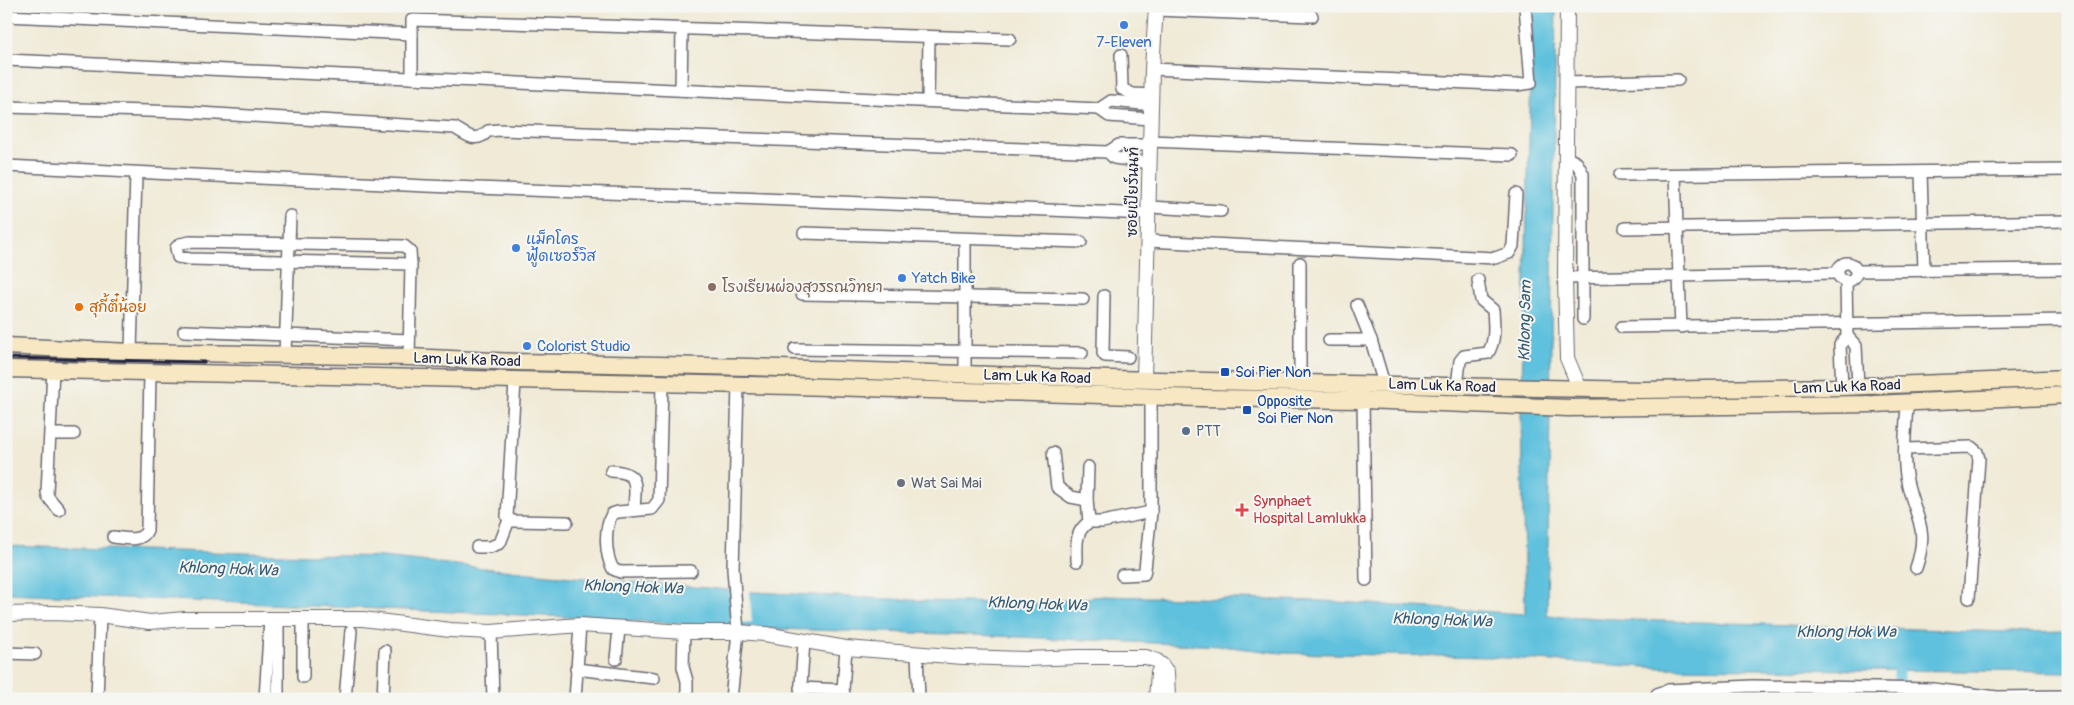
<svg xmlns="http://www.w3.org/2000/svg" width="2074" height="705" viewBox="0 0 2074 705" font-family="Pangolin,'Playpen Sans Thai',sans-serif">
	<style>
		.water { fill: #5ec1dd; stroke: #40728c }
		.pier { fill: #f0ead6 }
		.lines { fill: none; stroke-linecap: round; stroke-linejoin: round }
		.canal { stroke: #5ec1dd; stroke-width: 10 }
		.minor-casing { stroke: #6a6871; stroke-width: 14 }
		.tertiary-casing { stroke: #6a6871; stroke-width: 16 }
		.secondary-casing { stroke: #6a6871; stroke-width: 19 }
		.minor { stroke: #fff; stroke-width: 11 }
		.tertiary { stroke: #fff; stroke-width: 14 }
		.secondary { stroke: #f7e8c3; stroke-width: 16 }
		.rail { stroke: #22223b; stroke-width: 3 }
		.shop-dot { fill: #3f7fe0; stroke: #f6f6f2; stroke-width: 2 }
		.education-dot { fill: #8d6e63; stroke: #f6f6f2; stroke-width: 2 }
		.food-dot { fill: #e8710a; stroke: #f6f6f2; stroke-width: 2 }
		.transit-dot { fill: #1a4fb4; stroke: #f6f6f2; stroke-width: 2 }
		.service-dot { fill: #5c6f8a; stroke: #f6f6f2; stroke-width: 2 }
		.worship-dot { fill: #6b7280; stroke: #f6f6f2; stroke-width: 2 }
		.health-dot { fill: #e0444e; stroke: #f6f6f2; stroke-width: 2 }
		.labels { text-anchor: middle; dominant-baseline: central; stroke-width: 4; stroke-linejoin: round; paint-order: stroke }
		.shop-label { font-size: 15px; fill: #366cbe; stroke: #f6f6f2; text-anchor: start }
		.street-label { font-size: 15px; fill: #22223b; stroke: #f6f6f2 }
		.education-label { font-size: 15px; fill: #785e54; stroke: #f6f6f2; text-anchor: start }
		.food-label { font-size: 15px; fill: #c56008; stroke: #f6f6f2; text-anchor: start }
		.transit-label { font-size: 15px; fill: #164399; stroke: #f6f6f2; text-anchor: start }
		.service-label { font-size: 15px; fill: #4e5e75; stroke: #f6f6f2; text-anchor: start }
		.worship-label { font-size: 15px; fill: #5b616d; stroke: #f6f6f2; text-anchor: start }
		.health-label { font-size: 15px; fill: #be3a42; stroke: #f6f6f2; text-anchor: start }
		.water-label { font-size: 16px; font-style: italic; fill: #375a74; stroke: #f6f6f2 }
	</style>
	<rect width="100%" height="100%" fill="#f6f6f2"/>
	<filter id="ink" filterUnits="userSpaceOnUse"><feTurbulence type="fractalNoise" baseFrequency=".02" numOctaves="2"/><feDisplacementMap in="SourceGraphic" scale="10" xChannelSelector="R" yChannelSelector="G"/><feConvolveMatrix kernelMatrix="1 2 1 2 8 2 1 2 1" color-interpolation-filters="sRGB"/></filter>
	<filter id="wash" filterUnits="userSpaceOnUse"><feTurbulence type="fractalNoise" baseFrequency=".0096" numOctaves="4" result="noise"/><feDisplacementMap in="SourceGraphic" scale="20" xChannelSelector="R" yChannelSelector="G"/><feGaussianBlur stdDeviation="1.12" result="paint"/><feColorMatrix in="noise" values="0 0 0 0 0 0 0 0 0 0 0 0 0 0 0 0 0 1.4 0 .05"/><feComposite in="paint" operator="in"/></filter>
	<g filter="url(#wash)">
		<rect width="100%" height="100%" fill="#f0ead6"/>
		<!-- water -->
		<polygon class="water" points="1533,6 1556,6 1547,615 1634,620 2010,632 2068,631 2068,672 1662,668 1490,657 1281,653 1221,646 950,634 774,629 568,617 6,593 6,546 383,557 549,575 755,592 929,601 1032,604 1103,596 1323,601 1525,614 1521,417"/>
		<!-- pier -->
		<polygon class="pier" points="736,588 749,589 752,622 740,623"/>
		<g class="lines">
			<!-- canal -->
			<polyline class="canal" points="1898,656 1899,699"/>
		</g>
	</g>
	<g filter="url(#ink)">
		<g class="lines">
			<defs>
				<g id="minor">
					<polyline points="1156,10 1312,16"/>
					<polyline points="6,16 412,34"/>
					<polyline points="1121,55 1122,89 1133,94 1152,95"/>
					<polyline points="6,60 1099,109"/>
					<polyline points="1152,69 1516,85 1531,83 1525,6"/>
					<polyline points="412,78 412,20 1010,39"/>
					<polyline points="1566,83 1678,80"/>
					<polyline points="681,90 682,29"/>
					<polyline points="928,101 929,37"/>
					<path d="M 6,107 L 183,112 L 455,128 C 467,135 476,144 488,131 L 499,130 L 1108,152 L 1119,145 L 1150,145"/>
					<polyline points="1151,119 1109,116 1099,109 1111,101 1152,105"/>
					<polyline points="1150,141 1512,155"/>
					<polyline points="1108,152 1114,158 1150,163"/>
					<polyline points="1566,157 1577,163 1583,174 1583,319"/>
					<polyline points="6,166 426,186 1149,214"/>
					<polyline points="1921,172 1924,271"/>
					<polyline points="1620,175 2068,170"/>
					<polyline points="1675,175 1681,327"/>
					<polyline points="1149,207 1221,211"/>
					<polyline points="1625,228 2068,221"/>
					<polyline points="804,233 1081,242"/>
					<polyline points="1148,241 1495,258 1509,253 1513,246 1516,194"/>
					<circle cx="1847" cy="272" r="9"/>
					<polyline points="1300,263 1300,382"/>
					<polyline points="1856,271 2068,269"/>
					<polyline points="1565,278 1837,273"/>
					<polyline points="802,294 1083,299"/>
					<polyline points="1104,296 1103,353 1105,356 1128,357"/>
					<polyline points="1357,305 1371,340 1384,384"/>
					<polyline points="1622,327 2068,320"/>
					<polyline points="184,331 409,340"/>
					<polyline points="1847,336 1856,346 1858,387"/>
					<polyline points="1329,340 1371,340"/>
					<polyline points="795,349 1082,353"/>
					<polyline points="131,352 136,174"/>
					<polyline points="285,355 290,216"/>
					<polyline points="409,357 411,264 410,251 404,246 190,242 180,244 176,248 178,257 190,259 411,264"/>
					<polyline points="53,370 47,492 48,497 59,510"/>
					<polyline points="965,374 965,239"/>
					<polyline points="515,381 507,517 512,521 567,522"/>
					<path d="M 662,385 L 659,500 L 652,509 L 618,512 L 612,514 C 604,528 605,555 613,569 L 620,572 L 691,571"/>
					<path d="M 1457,386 L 1460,361 L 1464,356 L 1488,353 C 1496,340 1494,325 1493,310 L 1481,300 L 1478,280"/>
					<polyline points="1842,387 1840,345 1847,336 1846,281"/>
					<polyline points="1363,400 1366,580"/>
					<path d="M 1907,403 C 1906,426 1902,458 1907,481 C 1915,518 1930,527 1916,568"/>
					<polyline points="51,434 74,434"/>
					<polyline points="1906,449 1971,447 1977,452 1979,459 1969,598"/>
					<polyline points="1053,453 1057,487 1071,497 1087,500 1089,522 1102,522 1151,512"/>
					<path d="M 611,471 C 641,472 635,486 634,510"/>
					<polyline points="1087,500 1088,467"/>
					<path d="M 113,537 C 124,538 142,543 147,530 L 150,373"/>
					<polyline points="477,547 490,547 500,543 509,520"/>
					<path d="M 1077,561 C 1077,546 1074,532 1089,522"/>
					<polyline points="1122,575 1144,574 1145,569 1151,512 1151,397"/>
					<polyline points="278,619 278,699"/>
					<polyline points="491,632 493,699"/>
					<polyline points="684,632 683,667 687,681 687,699"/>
					<polyline points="6,653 35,654"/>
					<polyline points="917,654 919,699"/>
					<polyline points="616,659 619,629"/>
					<polyline points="576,669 654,678"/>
					<polyline points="303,677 303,619"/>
					<polyline points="800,688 843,690"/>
					<polyline points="97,699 100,615"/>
					<polyline points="265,699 270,619"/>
					<polyline points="345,699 351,631"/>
					<polyline points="383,699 385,651"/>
					<polyline points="575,699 580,625"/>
					<polyline points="731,699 738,632 733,569 738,385"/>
					<polyline points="800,699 804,641"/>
					<polyline points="845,699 843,690 846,648"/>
					<polyline points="1655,699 1657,694 1668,690 1752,686 1933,689 1997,697 2068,696"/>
				</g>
				<g id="tertiary">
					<polyline points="1567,6 1565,278 1567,358 1580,389"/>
					<polyline points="1144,379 1152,69 1156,6"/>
					<polyline points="6,614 52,613 100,615 150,622 185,619 363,619 450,630 491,632 580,625 684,632 738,632 765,634 846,648 963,657 1026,659 1079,657 1146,657 1157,661 1167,672 1168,699"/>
					<polyline points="1156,699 1158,673 1162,665"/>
				</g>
				<g id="secondary">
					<polyline points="6,346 131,352 409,357 518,362 751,367 1110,379 1642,390 1842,387 2068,378"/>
					<polyline points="6,369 794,386 1201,398 1363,400 1568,408 1874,404 2068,395"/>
				</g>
			</defs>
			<!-- minor casing -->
			<use href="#minor" class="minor-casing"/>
			<!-- tertiary casing -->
			<use href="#tertiary" class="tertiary-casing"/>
			<!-- secondary casing -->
			<use href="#secondary" class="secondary-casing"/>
			<!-- minor -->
			<use href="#minor" class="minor"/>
			<!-- tertiary -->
			<use href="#tertiary" class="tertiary"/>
			<!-- secondary -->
			<use href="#secondary" class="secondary"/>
			<!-- rail -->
			<polyline class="rail" points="6,358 204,362"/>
		</g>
	</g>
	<!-- markers -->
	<g class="shop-dot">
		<circle cx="1124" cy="25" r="5"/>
		<circle cx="516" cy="248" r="5"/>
		<circle cx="902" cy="278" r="5"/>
		<circle cx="527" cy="346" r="5"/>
	</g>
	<circle class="education-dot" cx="712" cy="287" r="5"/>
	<circle class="food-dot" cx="79" cy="307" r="5"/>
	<g class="transit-dot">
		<rect x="1220" y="367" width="10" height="10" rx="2.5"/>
		<rect x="1242" y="405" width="10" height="10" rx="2.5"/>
	</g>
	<circle class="service-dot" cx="1186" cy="431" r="5"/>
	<circle class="worship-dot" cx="901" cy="483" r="5"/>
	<path class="health-dot" d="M1239.5 502.5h5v5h5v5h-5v5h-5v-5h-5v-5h5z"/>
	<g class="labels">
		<!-- shop labels -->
		<g class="shop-label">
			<text x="1124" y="42" text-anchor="middle">7-Eleven</text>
			<text x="526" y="239">แม็คโคร<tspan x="526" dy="17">ฟู้ดเซอร์วิส</tspan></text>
			<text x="912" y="278">Yatch Bike</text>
			<text x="537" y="346">Colorist Studio</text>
		</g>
		<!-- street labels -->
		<g class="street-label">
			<text transform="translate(1133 192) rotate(-89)">ซอยเปียร์นนท์</text>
			<text transform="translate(467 360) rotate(2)">Lam Luk Ka Road</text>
			<text transform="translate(1037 377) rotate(2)">Lam Luk Ka Road</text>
			<text transform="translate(1442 386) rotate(2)">Lam Luk Ka Road</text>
			<text transform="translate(1847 387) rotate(-2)">Lam Luk Ka Road</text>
		</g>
		<!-- education labels -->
		<g class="education-label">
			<text x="722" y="287">โรงเรียนผ่องสุวรรณวิทยา</text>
		</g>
		<!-- food labels -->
		<g class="food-label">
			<text x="89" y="307">สุกี้ตี๋น้อย</text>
		</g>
		<!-- transit labels -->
		<g class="transit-label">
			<text x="1235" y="372">Soi Pier Non</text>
			<text x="1257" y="401">Opposite<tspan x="1257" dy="17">Soi Pier Non</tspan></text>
		</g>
		<!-- service labels -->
		<g class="service-label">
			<text x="1196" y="431">PTT</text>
		</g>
		<!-- worship labels -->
		<g class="worship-label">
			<text x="911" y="483">Wat Sai Mai</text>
		</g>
		<!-- health labels -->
		<g class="health-label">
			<text x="1253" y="501">Synphaet<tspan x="1253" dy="17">Hospital Lamlukka</tspan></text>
		</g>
		<!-- water labels -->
		<g class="water-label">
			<text transform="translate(1525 321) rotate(-89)">Khlong Sam</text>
			<text transform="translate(228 569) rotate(2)">Khlong Hok Wa</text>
			<text transform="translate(633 587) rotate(2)">Khlong Hok Wa</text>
			<text transform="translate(1037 604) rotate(2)">Khlong Hok Wa</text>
			<text transform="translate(1442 620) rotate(2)">Khlong Hok Wa</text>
			<text x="1846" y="632">Khlong Hok Wa</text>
		</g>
	</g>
	<!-- margin -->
	<rect width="2074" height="705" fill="none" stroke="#f6f6f2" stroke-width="25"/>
</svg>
